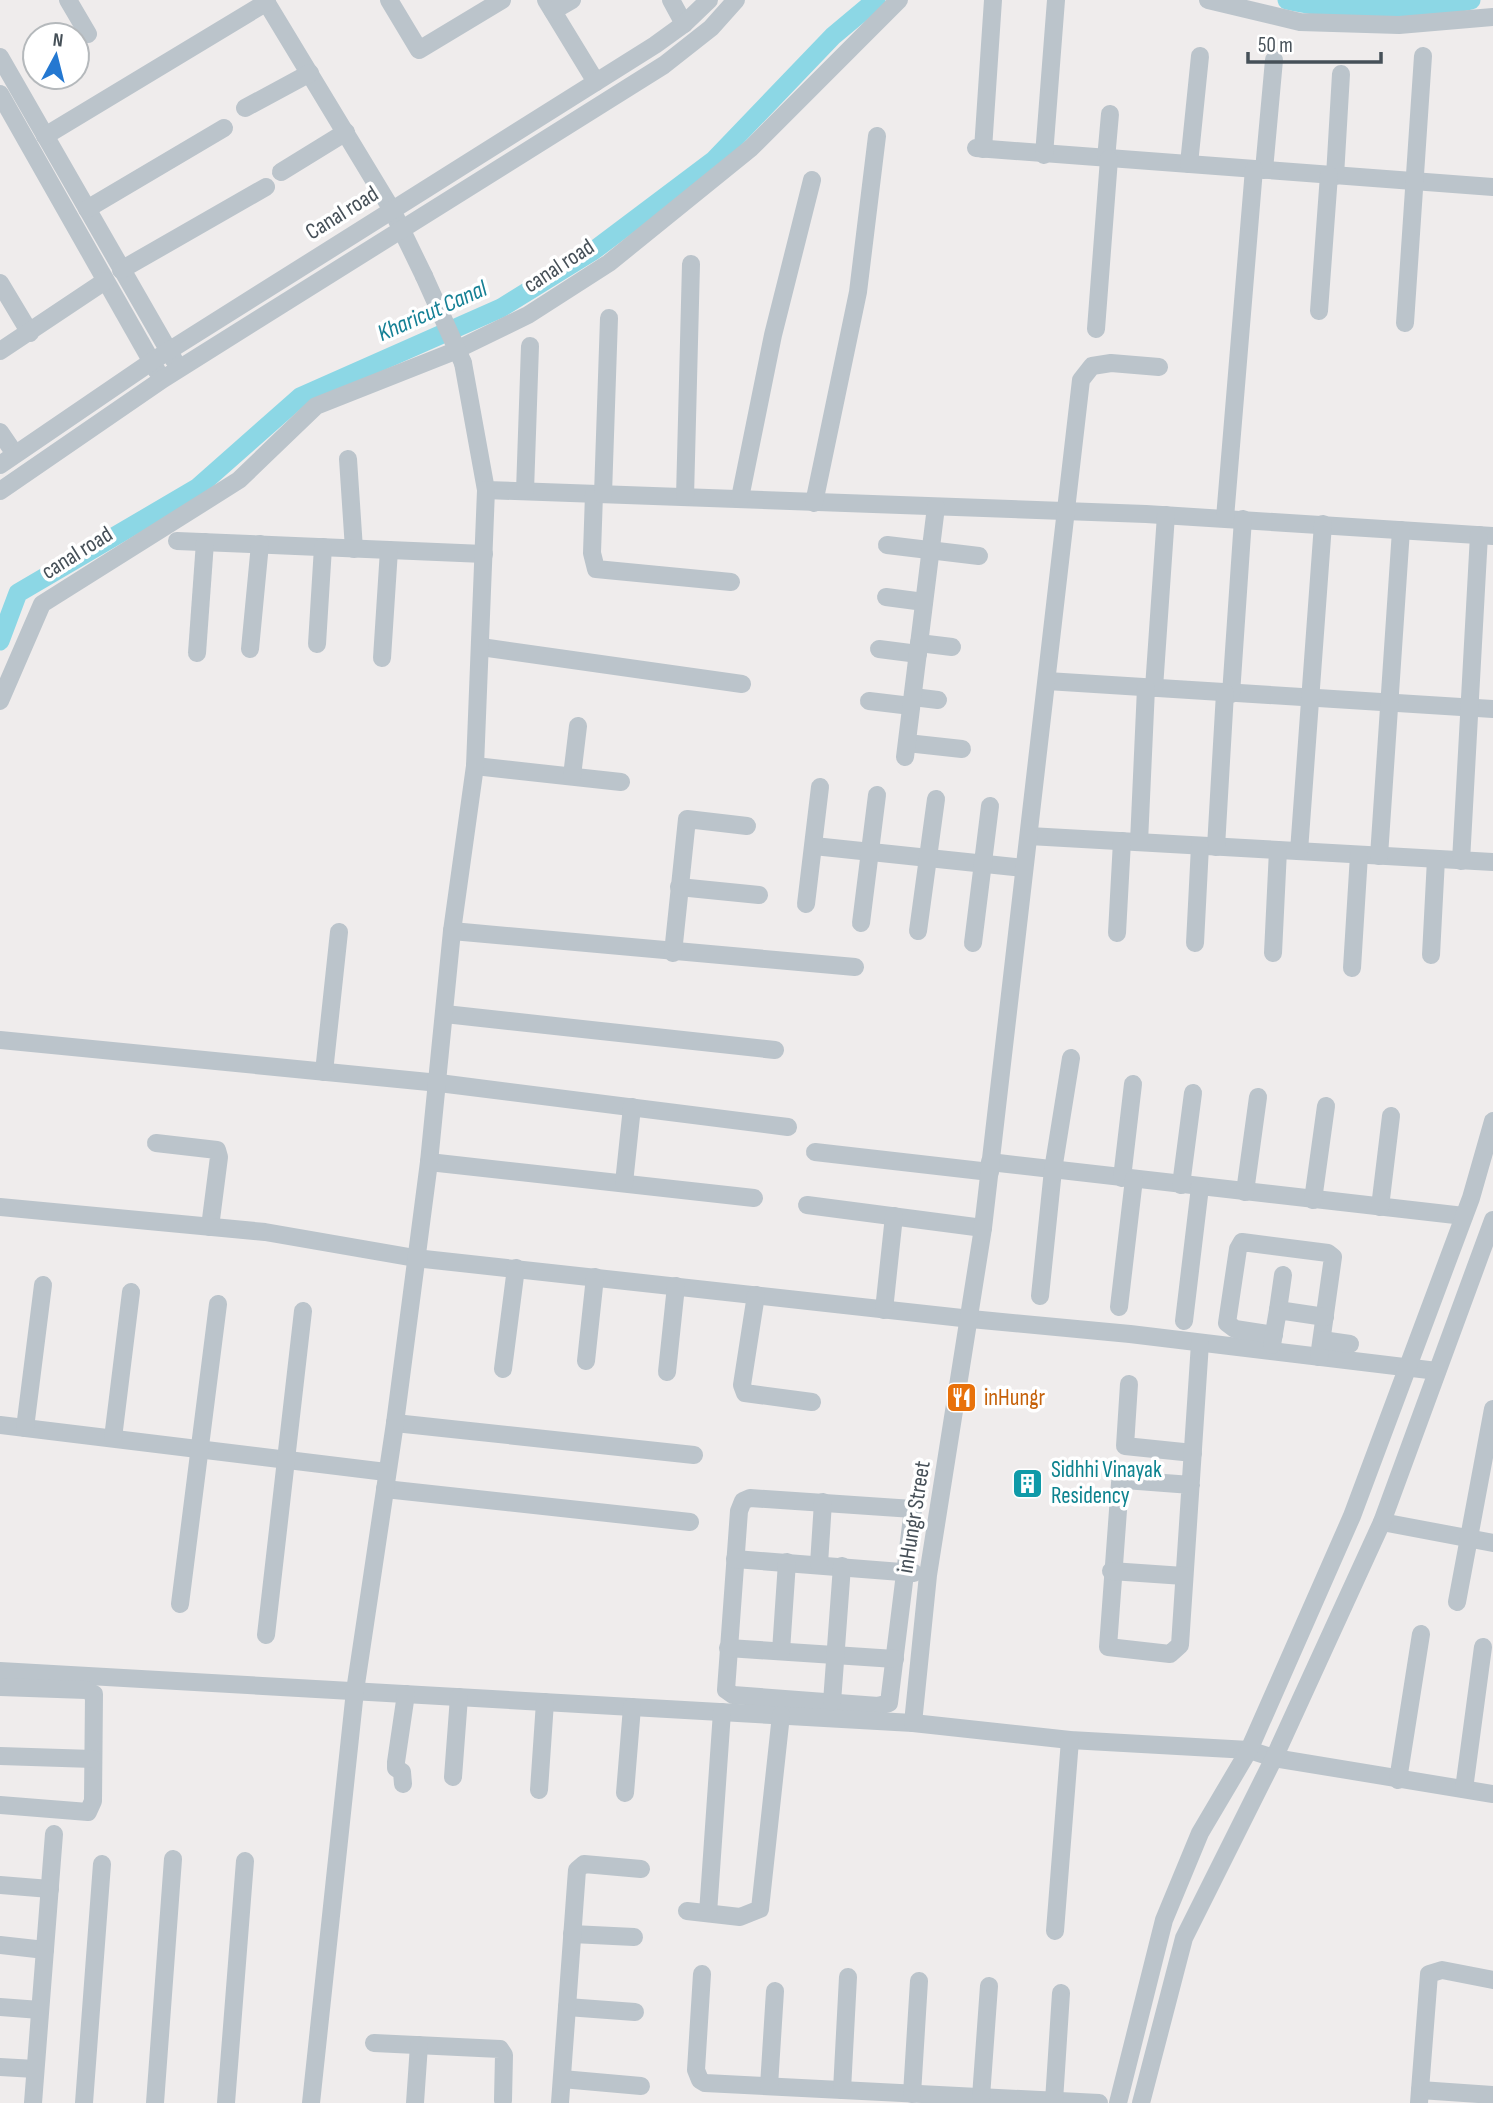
<svg xmlns="http://www.w3.org/2000/svg" width="1493" height="2103" viewBox="0 0 1493 2103" font-family="'Sofia Sans Condensed',sans-serif">
	<style>
		.lines { fill: none; stroke-linecap: round; stroke-linejoin: round }
		.canal { stroke: #8cd7e5; stroke-width: 19 }
		.minor { stroke: #bbc4cb; stroke-width: 18 }
		.minor-bridge { stroke: #bbc4cb; stroke-width: 18 }
		.labels { text-anchor: middle; dominant-baseline: central; stroke-width: 7; stroke-linejoin: round; paint-order: stroke }
		.street-label { font-size: 23px; fill: #465058; stroke: #fff }
		.food-label { font-size: 23px; fill: #c56008; stroke: #fff; text-anchor: start }
		.culture-label { font-size: 23px; fill: #0d838f; stroke: #fff; text-anchor: start }
		.water-label { font-size: 24px; font-style: italic; fill: #158095; stroke: #fff }
	</style>
	<rect width="100%" height="100%" fill="#efecec"/>
	<g class="lines">
		<!-- canal -->
		<g class="canal">
			<path d="M 1287,0 C 1337,12 1420,12 1471,0"/>
			<polyline points="0,641 18,593 197,488 300,397 501,308 593,251 714,160 833,36 876,0"/>
		</g>
		<!-- minor -->
		<g class="minor">
			<polyline points="68,0 88,34"/>
			<polyline points="265,0 392,210 424,276"/>
			<polyline points="389,0 419,50 502,0"/>
			<polyline points="546,0 596,82"/>
			<polyline points="671,0 684,24"/>
			<polyline points="1208,0 1300,22 1399,25 1493,17"/>
			<polyline points="553,11 572,0"/>
			<polyline points="0,57 174,360"/>
			<polyline points="0,94 157,371"/>
			<polyline points="245,108 310,73"/>
			<polyline points="45,136 267,2"/>
			<polyline points="976,148 1493,187"/>
			<polyline points="983,149 993,0"/>
			<polyline points="1044,155 1056,0"/>
			<polyline points="1106,159 1110,114"/>
			<polyline points="1189,164 1200,56"/>
			<polyline points="1264,170 1274,60"/>
			<polyline points="281,172 346,132"/>
			<polyline points="1335,176 1341,74"/>
			<polyline points="87,209 224,128"/>
			<polyline points="121,270 266,187"/>
			<polyline points="0,283 30,333"/>
			<polyline points="1319,311 1329,175"/>
			<polyline points="1405,323 1423,56"/>
			<polyline points="1096,329 1109,159"/>
			<polyline points="0,351 105,281"/>
			<polyline points="463,363 486,490 1146,514 1493,536"/>
			<polyline points="0,432 15,454"/>
			<polyline points="348,459 354,549"/>
			<polyline points="0,465 151,362 655,45 684,24 709,0"/>
			<polyline points="0,491 163,379 664,65 711,28 736,0"/>
			<polyline points="525,491 530,346"/>
			<polyline points="594,494 592,553 596,569 731,582"/>
			<polyline points="603,494 609,318"/>
			<polyline points="685,497 691,264"/>
			<polyline points="740,498 773,335 812,180"/>
			<polyline points="814,503 858,292 877,136"/>
			<polyline points="1225,518 1254,169"/>
			<polyline points="177,541 484,554"/>
			<polyline points="887,545 979,556"/>
			<polyline points="886,597 924,602"/>
			<polyline points="919,643 952,647"/>
			<polyline points="317,644 323,547"/>
			<polyline points="481,647 742,684"/>
			<polyline points="250,649 260,544"/>
			<polyline points="879,649 918,654"/>
			<polyline points="197,653 205,542"/>
			<polyline points="382,658 389,550"/>
			<polyline points="1047,681 1493,709"/>
			<polyline points="1154,688 1166,515"/>
			<polyline points="1231,694 1243,519"/>
			<polyline points="913,697 938,700"/>
			<polyline points="0,701 42,604 239,480 316,406 450,353 528,315 609,263 751,148 899,0"/>
			<polyline points="869,701 911,706"/>
			<polyline points="907,743 962,749"/>
			<polyline points="905,757 936,507"/>
			<polyline points="475,766 621,782"/>
			<polyline points="572,776 578,726"/>
			<polyline points="1029,836 1493,862"/>
			<polyline points="1139,842 1146,688"/>
			<polyline points="814,846 1024,868"/>
			<polyline points="1216,847 1225,693"/>
			<polyline points="1299,851 1323,524"/>
			<polyline points="1379,856 1401,530"/>
			<polyline points="1461,861 1479,535"/>
			<polyline points="679,887 759,895"/>
			<polyline points="806,904 820,787"/>
			<polyline points="861,923 877,795"/>
			<polyline points="452,931 855,967"/>
			<polyline points="918,931 936,799"/>
			<polyline points="1117,933 1122,841"/>
			<polyline points="973,943 990,806"/>
			<polyline points="1195,943 1200,846"/>
			<polyline points="673,953 687,819 747,826"/>
			<polyline points="1273,953 1278,850"/>
			<polyline points="1431,955 1436,859"/>
			<polyline points="1352,968 1359,855"/>
			<polyline points="445,1014 775,1050"/>
			<polyline points="0,1040 439,1083 788,1127"/>
			<polyline points="324,1072 339,932"/>
			<polyline points="156,1143 217,1150 219,1157 210,1227"/>
			<polyline points="815,1152 990,1172"/>
			<polyline points="429,1162 754,1198"/>
			<polyline points="990,1162 1464,1216"/>
			<polyline points="1122,1178 1133,1084"/>
			<polyline points="624,1183 632,1107"/>
			<polyline points="1181,1185 1193,1093"/>
			<polyline points="1245,1192 1258,1097"/>
			<polyline points="1313,1200 1326,1106"/>
			<polyline points="807,1205 983,1228"/>
			<polyline points="0,1207 265,1232 415,1258 971,1319 1130,1334 1437,1371"/>
			<polyline points="1380,1207 1391,1116"/>
			<polyline points="756,1295 742,1385 745,1393 812,1402"/>
			<polyline points="1040,1296 1053,1170 1071,1058"/>
			<polyline points="1119,1307 1134,1179"/>
			<polyline points="884,1310 894,1216"/>
			<polyline points="1278,1310 1283,1275"/>
			<polyline points="1184,1321 1200,1187"/>
			<polyline points="1274,1335 1235,1329 1227,1323 1238,1249 1242,1242 1328,1253 1333,1257 1319,1357"/>
			<polyline points="1322,1340 1350,1344"/>
			<polyline points="1272,1345 1278,1310 1325,1317"/>
			<polyline points="586,1361 595,1277"/>
			<polyline points="503,1369 516,1268"/>
			<polyline points="667,1372 676,1286"/>
			<polyline points="1129,1384 1125,1446 1193,1453"/>
			<polyline points="395,1423 694,1455"/>
			<polyline points="0,1425 386,1472"/>
			<polyline points="25,1428 43,1285"/>
			<polyline points="113,1438 131,1292"/>
			<polyline points="1191,1485 1125,1480 1120,1483 1108,1647 1170,1654 1180,1645 1200,1343"/>
			<polyline points="385,1489 690,1522"/>
			<polygon points="750,1498 913,1509 889,1703 878,1706 733,1695 726,1690 739,1511 743,1501"/>
			<polyline points="1382,1522 1493,1543"/>
			<polyline points="735,1559 914,1573"/>
			<polyline points="819,1564 823,1502"/>
			<polyline points="1111,1571 1184,1576"/>
			<polyline points="1457,1602 1493,1409"/>
			<polyline points="180,1604 218,1304"/>
			<polyline points="266,1635 303,1311"/>
			<polyline points="728,1648 895,1659"/>
			<polyline points="781,1651 787,1562"/>
			<polyline points="0,1671 913,1723 1070,1740 1249,1750 1274,1758 1493,1794"/>
			<polyline points="0,1687 86,1690 94,1694 93,1801 88,1812 0,1805"/>
			<polyline points="832,1702 842,1566"/>
			<polyline points="913,1723 928,1575 983,1228 1081,380 1092,366 1111,363 1159,367"/>
			<polyline points="0,1756 93,1759"/>
			<polyline points="453,1777 459,1697"/>
			<polyline points="1398,1780 1421,1634"/>
			<polyline points="403,1784 402,1772 396,1768 396,1762 406,1694"/>
			<polyline points="1464,1789 1483,1647"/>
			<polyline points="539,1790 545,1702"/>
			<polyline points="625,1793 632,1707"/>
			<polyline points="0,1885 50,1889"/>
			<polyline points="687,1911 740,1917 760,1909 781,1715"/>
			<polyline points="708,1913 722,1712"/>
			<polyline points="1055,1931 1070,1740"/>
			<polyline points="572,1934 634,1937"/>
			<polyline points="0,1945 45,1950"/>
			<polyline points="702,1974 696,2070 700,2080 705,2083 1099,2103"/>
			<polyline points="0,2007 40,2010"/>
			<polyline points="567,2007 635,2012"/>
			<polyline points="374,2043 500,2049 504,2055 503,2100"/>
			<polyline points="0,2067 35,2069"/>
			<polyline points="562,2079 641,2086"/>
			<polyline points="769,2086 775,1991"/>
			<polyline points="842,2090 848,1977"/>
			<polyline points="1420,2090 1493,2095"/>
			<polyline points="912,2094 919,1981"/>
			<polyline points="981,2097 989,1986"/>
			<polyline points="1054,2101 1061,1993"/>
			<polyline points="33,2103 54,1834"/>
			<polyline points="84,2103 102,1864"/>
			<polyline points="155,2103 173,1859"/>
			<polyline points="226,2103 245,1861"/>
			<polyline points="311,2103 355,1691 395,1423 429,1162 452,931 475,766 486,490"/>
			<polyline points="415,2103 419,2045"/>
			<polyline points="560,2103 577,1870 584,1864 641,1869"/>
			<polyline points="1118,2103 1164,1920 1200,1833 1249,1750 1352,1516 1471,1198 1493,1121"/>
			<polyline points="1141,2103 1184,1938 1274,1758 1382,1522 1493,1220"/>
			<polyline points="1419,2103 1429,1974 1442,1970 1493,1980"/>
		</g>
		<!-- minor-bridge -->
		<polyline class="minor-bridge" points="424,276 463,363"/>
	</g>
	<!-- icons -->
	<defs>
		<symbol id="restaurant-square" viewBox="-11 -11 22 22"><rect x="-9" y="-9" width="18" height="18" rx="4" fill="#e8710a" stroke="#fff"/><path d="M-5-6h1v4h1v-4h1v4h1v-4h1v5L-1.5 .5V6h-2V.5L-5-1ZM5-6V6H3V1.5H1.5Q1.5-4 5-6Z" fill="#fff"/></symbol>
		<symbol id="building-square" viewBox="-11 -11 22 22"><rect x="-9" y="-9" width="18" height="18" rx="4" fill="#0f9aa8" stroke="#fff"/><path d="M-4-6H4V6H1V3H-1V6H-4ZM-2.5-4.3h1.7v1.8h-1.7ZM.8-4.3h1.7v1.8H.8ZM-2.5-1h1.7V.8h-1.7ZM.8-1h1.7V.8H.8Z" fill="#fff"/></symbol>
	</defs>
	<g fill-rule="evenodd">
		<use href="#restaurant-square" x="944" y="1380" width="35" height="35"/>
		<use href="#building-square" x="1010" y="1466" width="35" height="35"/>
	</g>
	<g class="labels">
		<!-- street labels -->
		<g class="street-label">
			<text transform="translate(342 213) rotate(-32)">Canal road</text>
			<text transform="translate(559 266) rotate(-33)">canal road</text>
			<text transform="translate(77 553) rotate(-32)">canal road</text>
			<text transform="translate(914 1517) rotate(-81)">inHungr Street</text>
		</g>
		<!-- food labels -->
		<g class="food-label">
			<text x="984" y="1398">inHungr</text>
		</g>
		<!-- culture labels -->
		<g class="culture-label">
			<text x="1051" y="1470">Sidhhi Vinayak<tspan x="1051" dy="26">Residency</tspan></text>
		</g>
		<!-- water labels -->
		<g class="water-label">
			<text transform="translate(432 311) rotate(-24)">Kharicut Canal</text>
		</g>
	</g>
	<!-- north arrow -->
	<g transform="translate(56 56) rotate(7)"><circle r="33" fill="#ffffff" stroke="#b5b9bc" stroke-width="2"/>
	<path d="M0-5L12 26L0 18L-12 26Z" fill="#2478d1"/>
	<text y="-10" font-size="19" font-weight="bold" text-anchor="middle" fill="#465058">N</text>
	</g>
	<!-- scale -->
	<path d="M1248 52v10h133v-10" fill="none" stroke="#465058" stroke-width="3.5"/>
	<text x="1258" y="52" font-size="21" fill="#465058" stroke="#ffffff" stroke-width="5" paint-order="stroke">50 m</text>
</svg>
